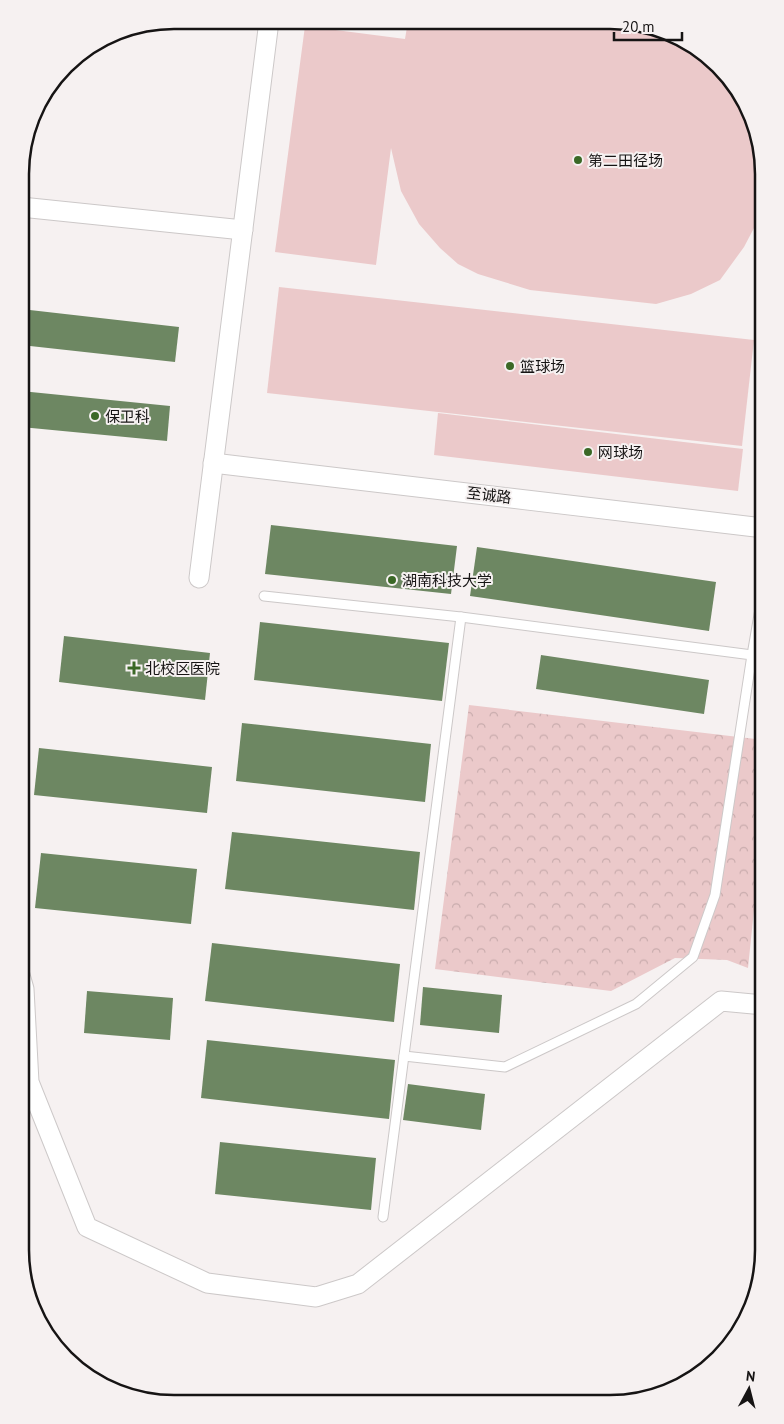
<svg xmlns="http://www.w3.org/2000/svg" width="784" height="1424" viewBox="0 0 784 1424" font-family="'PT Sans','Noto Sans SC',sans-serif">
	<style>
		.forest { fill: url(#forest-crowns) }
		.park { fill: #ebc9ca }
		.building { fill: #6d8762 }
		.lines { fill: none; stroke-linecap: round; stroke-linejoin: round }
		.lane-casing { stroke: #ccc8c8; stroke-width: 11 }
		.street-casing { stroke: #ccc8c8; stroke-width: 21 }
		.lane { stroke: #fff; stroke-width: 9 }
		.street { stroke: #fff; stroke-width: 19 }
		.poi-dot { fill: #3b6826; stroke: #f6f1f1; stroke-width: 2 }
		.labels { text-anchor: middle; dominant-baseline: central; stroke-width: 4; stroke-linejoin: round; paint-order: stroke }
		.poi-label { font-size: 15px; fill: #161414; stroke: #f6f1f1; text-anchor: start }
		.street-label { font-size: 15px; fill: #161414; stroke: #f6f1f1 }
		.rim { fill: none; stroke: #161414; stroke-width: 2.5 }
	</style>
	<defs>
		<pattern id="forest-crowns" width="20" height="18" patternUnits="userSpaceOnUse" patternTransform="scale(1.25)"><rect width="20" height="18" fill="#ebc9ca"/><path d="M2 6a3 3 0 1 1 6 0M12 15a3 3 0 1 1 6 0" fill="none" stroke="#c9acad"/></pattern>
	</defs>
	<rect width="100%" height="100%" fill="#f6f1f1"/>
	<!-- forest -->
	<polygon class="forest" points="469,705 764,740 764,813 748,968 727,960 675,958 611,991 435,969"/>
	<!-- park -->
	<g class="park">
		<polygon points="408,21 640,23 711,58 756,124 764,174 764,209 744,247 720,280 691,294 656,304 530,290 478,274 458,264 440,248 419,224 401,191 391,148 376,265 275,252 305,26 405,39"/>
		<polygon points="279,287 754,340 742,446 267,393"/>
		<polygon points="438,413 743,449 738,491 434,455"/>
	</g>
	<!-- building -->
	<g class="building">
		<polygon points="21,309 179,327 175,362 21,345"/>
		<polygon points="21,391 170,406 167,441 21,427"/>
		<polygon points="271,525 457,546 451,594 265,574"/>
		<polygon points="477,547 716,582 709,631 470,596"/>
		<polygon points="260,622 449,643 442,701 254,680"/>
		<polygon points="64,636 210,653 205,700 59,682"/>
		<polygon points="541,655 709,680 704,714 536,689"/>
		<polygon points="242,723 431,744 425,802 236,781"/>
		<polygon points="39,748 212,767 207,813 34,795"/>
		<polygon points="232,832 420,852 414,910 225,889"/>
		<polygon points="41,853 197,869 191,924 35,908"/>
		<polygon points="212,943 400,964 394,1022 205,1001"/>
		<polygon points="423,987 502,995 499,1033 420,1025"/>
		<polygon points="87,991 173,998 170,1040 84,1033"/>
		<polygon points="207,1040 395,1060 389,1119 201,1098"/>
		<polygon points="408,1084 485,1094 481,1130 403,1120"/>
		<polygon points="220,1142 376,1158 371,1210 215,1194"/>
	</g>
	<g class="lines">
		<defs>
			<g id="lane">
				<polyline points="264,596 461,617 752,655 715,895 693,957 636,1004 505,1067 404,1056"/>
				<polyline points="752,655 764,586"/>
				<polyline points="383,1217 461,617"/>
			</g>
			<g id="street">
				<polyline points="21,207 243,230"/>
				<polyline points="213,463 764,528"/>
				<polyline points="199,578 269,21"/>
				<polyline points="20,975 24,989 29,1082 87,1227 207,1283 316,1297 358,1284 721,1001 764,1005"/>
			</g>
		</defs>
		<!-- lane casing -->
		<use href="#lane" class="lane-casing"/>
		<!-- street casing -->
		<use href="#street" class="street-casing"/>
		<!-- lane -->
		<use href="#lane" class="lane"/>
		<!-- street -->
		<use href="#street" class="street"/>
	</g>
	<!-- markers -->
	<g class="poi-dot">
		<circle cx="578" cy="160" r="5"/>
		<circle cx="510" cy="366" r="5"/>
		<circle cx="95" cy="416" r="5"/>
		<circle cx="588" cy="452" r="5"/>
		<circle cx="392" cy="580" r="5"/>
		<path d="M131.5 660.5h5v5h5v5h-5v5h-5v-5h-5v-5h5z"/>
	</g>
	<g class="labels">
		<!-- poi labels -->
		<g class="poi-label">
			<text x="588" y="160">第二田径场</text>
			<text x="520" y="366">篮球场</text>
			<text x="105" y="416">保卫科</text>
			<text x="598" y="452">网球场</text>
			<text x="402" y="580">湖南科技大学</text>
			<text x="145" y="668">北校区医院</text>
		</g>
		<!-- street labels -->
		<g class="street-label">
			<text transform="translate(489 495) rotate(7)">至诚路</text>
		</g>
	</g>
	<!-- crop -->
	<path d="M0 0H784V1424H0ZM174 29H610A145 145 0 0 1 755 174V1250A145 145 0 0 1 610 1395H174A145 145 0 0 1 29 1250V174A145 145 0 0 1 174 29Z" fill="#f6f1f1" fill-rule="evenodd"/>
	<path class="rim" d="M174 29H610A145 145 0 0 1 755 174V1250A145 145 0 0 1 610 1395H174A145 145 0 0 1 29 1250V174A145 145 0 0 1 174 29Z"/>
	<!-- north arrow -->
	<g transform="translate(749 1389) rotate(7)" stroke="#f6f1f1" stroke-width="4" paint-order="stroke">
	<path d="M0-4L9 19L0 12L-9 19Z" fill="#161414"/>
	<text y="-8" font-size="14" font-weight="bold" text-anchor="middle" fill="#161414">N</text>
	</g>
	<!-- scale -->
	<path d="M614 32v8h68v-8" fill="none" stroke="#161414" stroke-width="2.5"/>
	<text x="622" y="32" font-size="15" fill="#161414" stroke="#f6f1f1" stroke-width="4" paint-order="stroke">20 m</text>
</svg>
